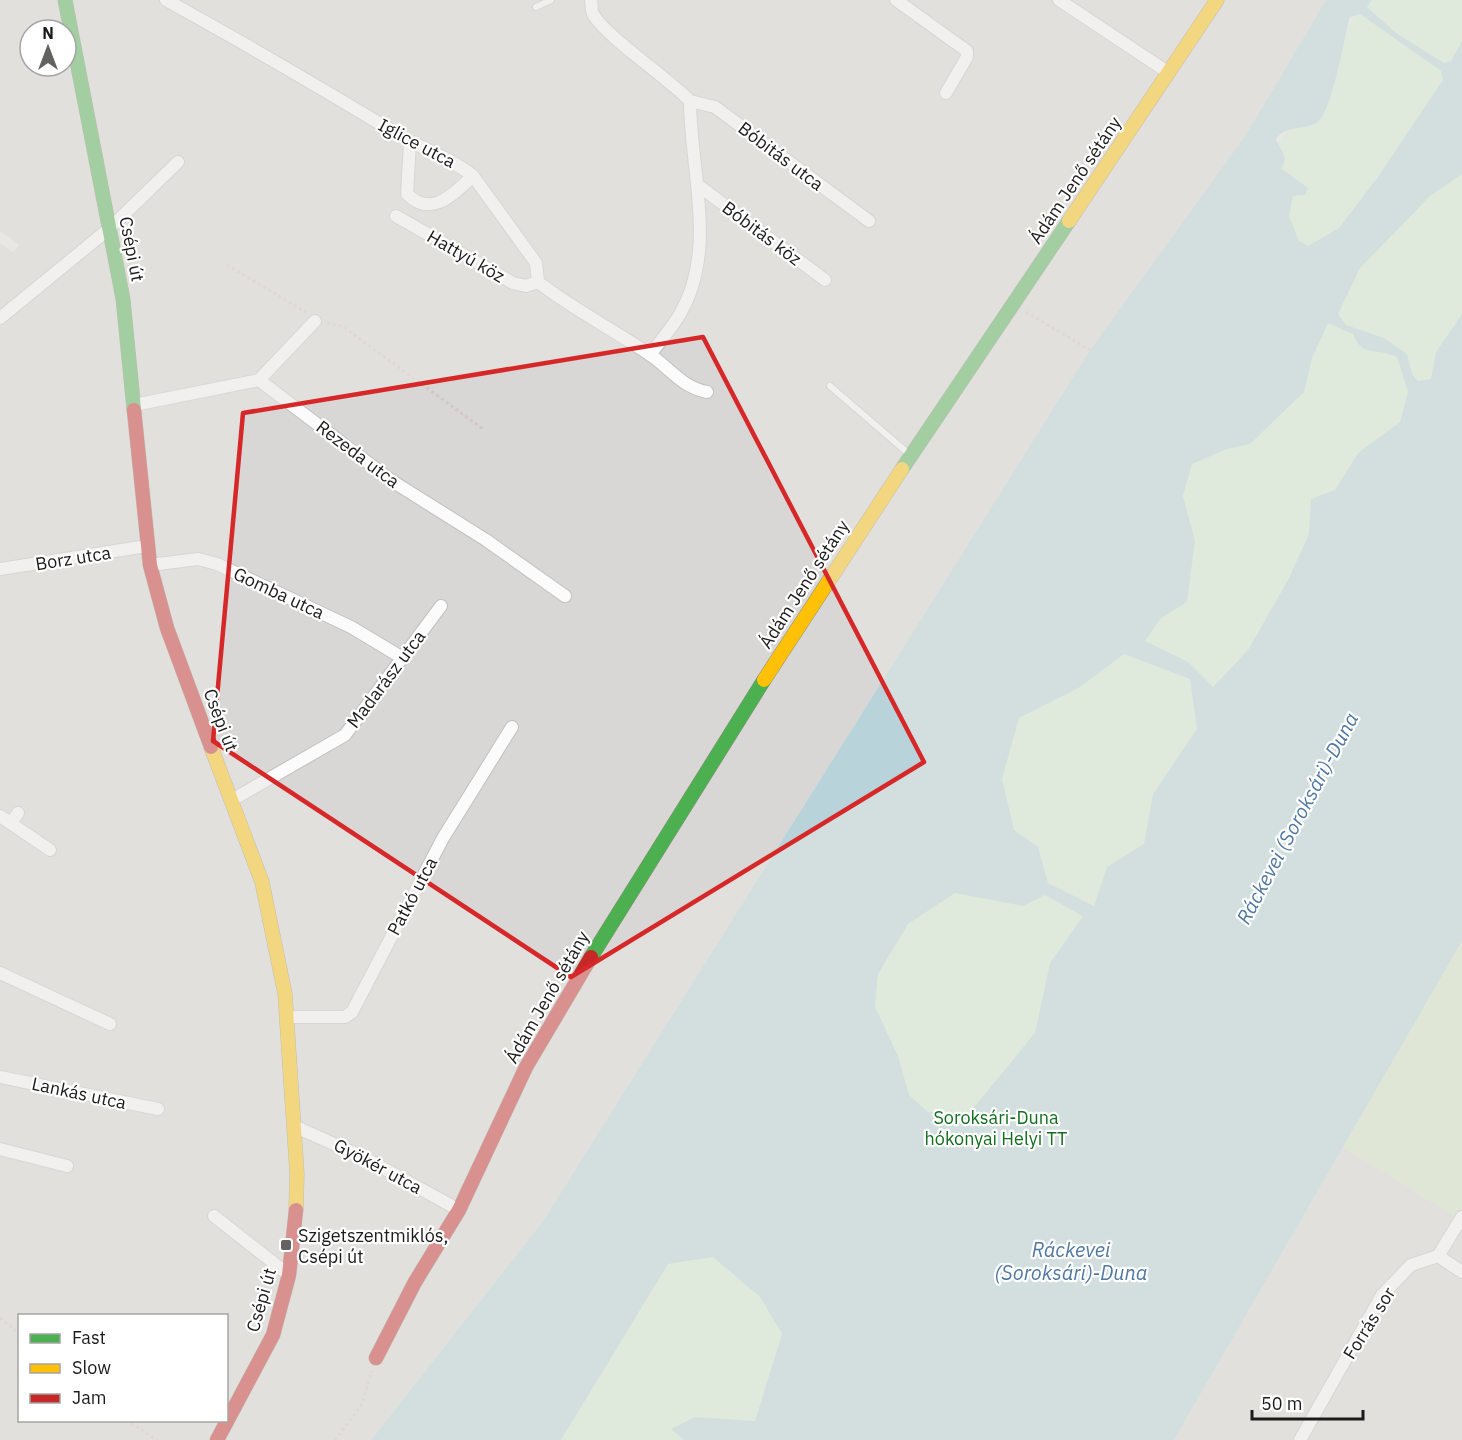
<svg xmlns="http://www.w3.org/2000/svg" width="1462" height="1440" viewBox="0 0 1462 1440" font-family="'IBM Plex Sans',sans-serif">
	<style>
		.residential { fill: #d8d7d5; fill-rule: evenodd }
		.grass { fill: #d5e5c4 }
		.park { fill: #d2eed2 }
		.water { fill: #b9d3da; fill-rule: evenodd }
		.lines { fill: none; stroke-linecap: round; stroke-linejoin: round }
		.lane-casing { stroke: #c2c1c0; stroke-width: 8 }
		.street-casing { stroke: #c2c1c0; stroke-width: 14 }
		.fast-casing { stroke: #8f907e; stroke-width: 15 }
		.slow-casing { stroke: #8f907e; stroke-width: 15 }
		.jam-casing { stroke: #8f907e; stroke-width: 15 }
		.path { stroke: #d3c7c5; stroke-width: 3; stroke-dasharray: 3 3; stroke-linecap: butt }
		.lane { stroke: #fcfbfb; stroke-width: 6 }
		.street { stroke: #fcfbfb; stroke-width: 12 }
		.fast { stroke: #4caf50; stroke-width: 14 }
		.slow { stroke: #ffc107; stroke-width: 14 }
		.jam { stroke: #c62828; stroke-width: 14 }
		.marked { fill: none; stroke: #d62828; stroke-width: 4.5; stroke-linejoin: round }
		.poi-dot { fill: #636261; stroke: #fff; stroke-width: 2 }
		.labels { text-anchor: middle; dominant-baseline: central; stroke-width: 4.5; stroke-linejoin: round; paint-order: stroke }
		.street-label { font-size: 18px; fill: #1b1b1b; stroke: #fff }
		.park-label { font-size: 18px; fill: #136e1d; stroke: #fff }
		.poi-label { font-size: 18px; fill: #1b1b1b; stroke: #fff; text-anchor: start }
		.water-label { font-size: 20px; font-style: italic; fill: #4f77a2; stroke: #fff }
	</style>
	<rect width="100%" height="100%" fill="#e9e7e4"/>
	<!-- residential -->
	<g class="residential">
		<path d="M 0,0 L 1326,0 L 1245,136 L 1090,350 L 543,1221 L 371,1440 L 0,1440 L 0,243 L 13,252 L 19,245 L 0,231 ZM 30,30 L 66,30 L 66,66 L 30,66 ZM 20,1316 L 226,1316 L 226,1420 L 20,1420 Z"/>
		<polygon points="1343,1147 1460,1219 1462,1217 1462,1440 1174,1440"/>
	</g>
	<!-- grass -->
	<polygon class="grass" points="1462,941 1462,1217 1460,1219 1343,1147"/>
	<!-- park -->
	<polygon class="park" points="1364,0 1462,0 1462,941 1174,1440 371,1440 543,1221 1112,375 1300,112"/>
	<!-- water -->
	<path class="water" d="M 1326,0 L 1372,0 L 1367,7 L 1396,33 L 1444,63 L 1451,61 L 1462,41 L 1462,174 L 1430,196 L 1360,268 L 1338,314 L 1346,325 L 1384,338 L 1407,354 L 1412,374 L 1418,381 L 1431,379 L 1436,352 L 1462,314 L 1462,941 L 1174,1440 L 684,1440 L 671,1429 L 695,1417 L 755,1421 L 782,1334 L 760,1297 L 713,1257 L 668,1264 L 561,1440 L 371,1440 L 543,1221 L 1090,350 L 1245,136 ZM 1360,14 L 1441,71 L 1443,80 L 1377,178 L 1339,228 L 1308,246 L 1299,241 L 1289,216 L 1293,196 L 1305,195 L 1308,188 L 1282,169 L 1285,158 L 1276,139 C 1286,125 1302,130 1315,124 C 1332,117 1344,37 1350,17 ZM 1328,323 L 1353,334 C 1362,358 1376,347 1397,357 L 1408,392 L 1400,422 L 1358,453 L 1335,490 L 1311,499 L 1309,534 L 1288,580 L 1248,650 L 1213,687 L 1188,662 L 1145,641 L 1160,619 L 1187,602 L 1195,541 L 1183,496 L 1192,464 L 1227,449 L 1250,444 L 1304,392 L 1312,358 ZM 1124,654 L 1190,679 L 1197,729 L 1153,794 L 1144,844 L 1107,867 L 1094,906 L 1048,883 L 1038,847 L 1014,830 L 1002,779 L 1019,718 L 1080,687 ZM 955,893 L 1023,906 L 1045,895 L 1083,916 L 1050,963 L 1035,1033 L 970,1112 L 928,1112 L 909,1095 L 898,1056 L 875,1007 L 878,974 L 908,924 Z"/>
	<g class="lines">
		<defs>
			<g id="lane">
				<polyline points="536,7 551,0"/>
				<polyline points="830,386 909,454"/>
			</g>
			<g id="street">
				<path d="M 166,0 C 244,43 321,88 397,134 C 422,149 451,158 473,176 L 536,263 L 538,282 C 573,309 612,329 649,354 C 669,367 681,387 707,392"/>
				<path d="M 591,0 C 592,4 591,10 593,14 C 605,36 668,78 690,101 C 690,170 718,249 680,314 C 672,328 660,341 650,355"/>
				<polyline points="896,0 967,51 967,57 946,93"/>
				<polyline points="1059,0 1169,73"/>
				<polyline points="690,101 715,107 869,221"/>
				<path d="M 410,142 L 407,194 C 432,219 454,193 473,176"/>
				<polyline points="699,186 825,280"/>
				<polyline points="396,216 513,283 526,286 538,282"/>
				<polyline points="0,318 110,228 178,162"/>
				<polyline points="259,380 315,321"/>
				<polyline points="134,405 259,380 392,481 486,540 565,596"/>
				<polyline points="150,565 198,559 217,564 351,627 401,657"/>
				<polyline points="0,569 147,546"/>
				<polyline points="232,800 345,735 441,606"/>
				<polyline points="0,816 50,850"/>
				<polyline points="11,823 18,813"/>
				<polyline points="0,973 110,1024"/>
				<polyline points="287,1017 345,1017 352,1012 443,838 512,727"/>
				<polyline points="0,1077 158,1109"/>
				<polyline points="296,1127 365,1158 459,1210"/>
				<polyline points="0,1149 67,1166"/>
				<polyline points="214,1216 289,1275"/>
				<polyline points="1438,1256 1462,1217"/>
				<polyline points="1438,1256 1462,1272"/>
				<polyline points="1300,1440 1382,1295 1411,1265 1438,1256"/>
			</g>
			<g id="fast">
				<polyline points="65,0 123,299 134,410"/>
				<polyline points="902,469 1069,221"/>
				<polyline points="591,957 764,680"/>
			</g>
			<g id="slow">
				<polyline points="1069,221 1217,0"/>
				<polyline points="764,680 902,469"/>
				<polyline points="211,747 262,882 285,994 297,1174 296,1210"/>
			</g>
			<g id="jam">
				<polyline points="134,410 150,565 167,628 211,747"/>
				<polyline points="376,1358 415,1282 459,1210 526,1067 591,957"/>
				<polyline points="217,1440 273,1335 289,1275 296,1210"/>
			</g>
		</defs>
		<!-- lane casing -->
		<use href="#lane" class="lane-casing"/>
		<!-- street casing -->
		<use href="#street" class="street-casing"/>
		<!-- fast casing -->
		<use href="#fast" class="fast-casing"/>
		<!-- slow casing -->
		<use href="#slow" class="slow-casing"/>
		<!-- jam casing -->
		<use href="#jam" class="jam-casing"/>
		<!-- path -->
		<g class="path">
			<polyline points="227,265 306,312"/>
			<polyline points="1026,312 1090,350"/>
			<polyline points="327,323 342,326 483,429"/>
			<polyline points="0,1318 20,1334"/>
			<polyline points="126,1420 157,1440"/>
			<polyline points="335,1440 361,1406 372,1371"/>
		</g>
		<!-- lane -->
		<use href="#lane" class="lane"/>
		<!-- street -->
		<use href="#street" class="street"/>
		<!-- fast -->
		<use href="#fast" class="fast"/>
		<!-- slow -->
		<use href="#slow" class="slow"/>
		<!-- jam -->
		<use href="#jam" class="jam"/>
	</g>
	<!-- marked area -->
	<path d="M0 0H1462V1440H0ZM 703,337 L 924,762 L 571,977 L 213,741 L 243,413 Z" fill="#e9e7e4" fill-opacity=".55" fill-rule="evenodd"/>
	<path class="marked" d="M 703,337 L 924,762 L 571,977 L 213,741 L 243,413 Z"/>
	<!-- markers -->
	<rect class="poi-dot" x="280" y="1239" width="12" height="12" rx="3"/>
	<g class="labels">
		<!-- street labels -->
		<g class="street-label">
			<text transform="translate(417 143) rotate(28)">Iglice utca</text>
			<text transform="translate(781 156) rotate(37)">Bóbitás utca</text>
			<text transform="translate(1075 180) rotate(-56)">Ádám Jenő sétány</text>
			<text transform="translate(762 233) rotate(37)">Bóbitás köz</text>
			<text transform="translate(132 249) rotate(79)">Csépi út</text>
			<text transform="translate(466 256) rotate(30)">Hattyú köz</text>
			<text transform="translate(358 454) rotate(37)">Rezeda utca</text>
			<text transform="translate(73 558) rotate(-9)">Borz utca</text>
			<text transform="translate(804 584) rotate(-57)">Ádám Jenő sétány</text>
			<text transform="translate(279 593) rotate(25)">Gomba utca</text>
			<text transform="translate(386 679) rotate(-53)">Madarász utca</text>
			<text transform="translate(221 720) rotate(69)">Csépi út</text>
			<text transform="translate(412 896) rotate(-62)">Patkó utca</text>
			<text transform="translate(547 997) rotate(-60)">Ádám Jenő sétány</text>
			<text transform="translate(79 1093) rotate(12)">Lankás utca</text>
			<text transform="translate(378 1166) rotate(28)">Gyökér utca</text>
			<text transform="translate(261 1300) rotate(-74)">Csépi út</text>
			<text transform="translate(1369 1323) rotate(-58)">Forrás sor</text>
		</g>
		<!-- park labels -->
		<g class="park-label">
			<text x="996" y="1117">Soroksári-Duna<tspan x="996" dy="21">hókonyai Helyi TT</tspan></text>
		</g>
		<!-- poi labels -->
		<g class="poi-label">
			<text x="298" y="1235">Szigetszentmiklós,<tspan x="298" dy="21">Csépi út</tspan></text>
		</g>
		<!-- water labels -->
		<g class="water-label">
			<text transform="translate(1297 818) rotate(-62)">Ráckevei (Soroksári)-Duna</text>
			<text x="1071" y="1249">Ráckevei<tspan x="1071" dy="23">(Soroksári)-Duna</tspan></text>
		</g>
	</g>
	<!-- legend -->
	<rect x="18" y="1314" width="210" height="108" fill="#ffffff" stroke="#a4a4a4" stroke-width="1.5"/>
	<rect x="30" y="1334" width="30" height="9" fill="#4caf50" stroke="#a4a4a4" stroke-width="1.5"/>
	<text x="72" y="1344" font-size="18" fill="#1b1b1b">Fast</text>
	<rect x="30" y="1364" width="30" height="9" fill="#ffc107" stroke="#a4a4a4" stroke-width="1.5"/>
	<text x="72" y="1374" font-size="18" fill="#1b1b1b">Slow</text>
	<rect x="30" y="1394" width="30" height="9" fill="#c62828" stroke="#a4a4a4" stroke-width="1.5"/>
	<text x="72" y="1404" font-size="18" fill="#1b1b1b">Jam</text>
	<!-- north arrow -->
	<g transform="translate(48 48)"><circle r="28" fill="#ffffff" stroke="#a4a4a4" stroke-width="1.5"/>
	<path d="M0-4.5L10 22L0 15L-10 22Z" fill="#636261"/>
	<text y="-9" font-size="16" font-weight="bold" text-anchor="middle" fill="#1b1b1b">N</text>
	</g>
	<!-- scale -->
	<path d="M1252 1410v9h111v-9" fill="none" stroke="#1b1b1b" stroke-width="3"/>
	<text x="1261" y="1410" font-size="18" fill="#1b1b1b" stroke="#ffffff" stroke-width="4.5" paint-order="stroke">50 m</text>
</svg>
